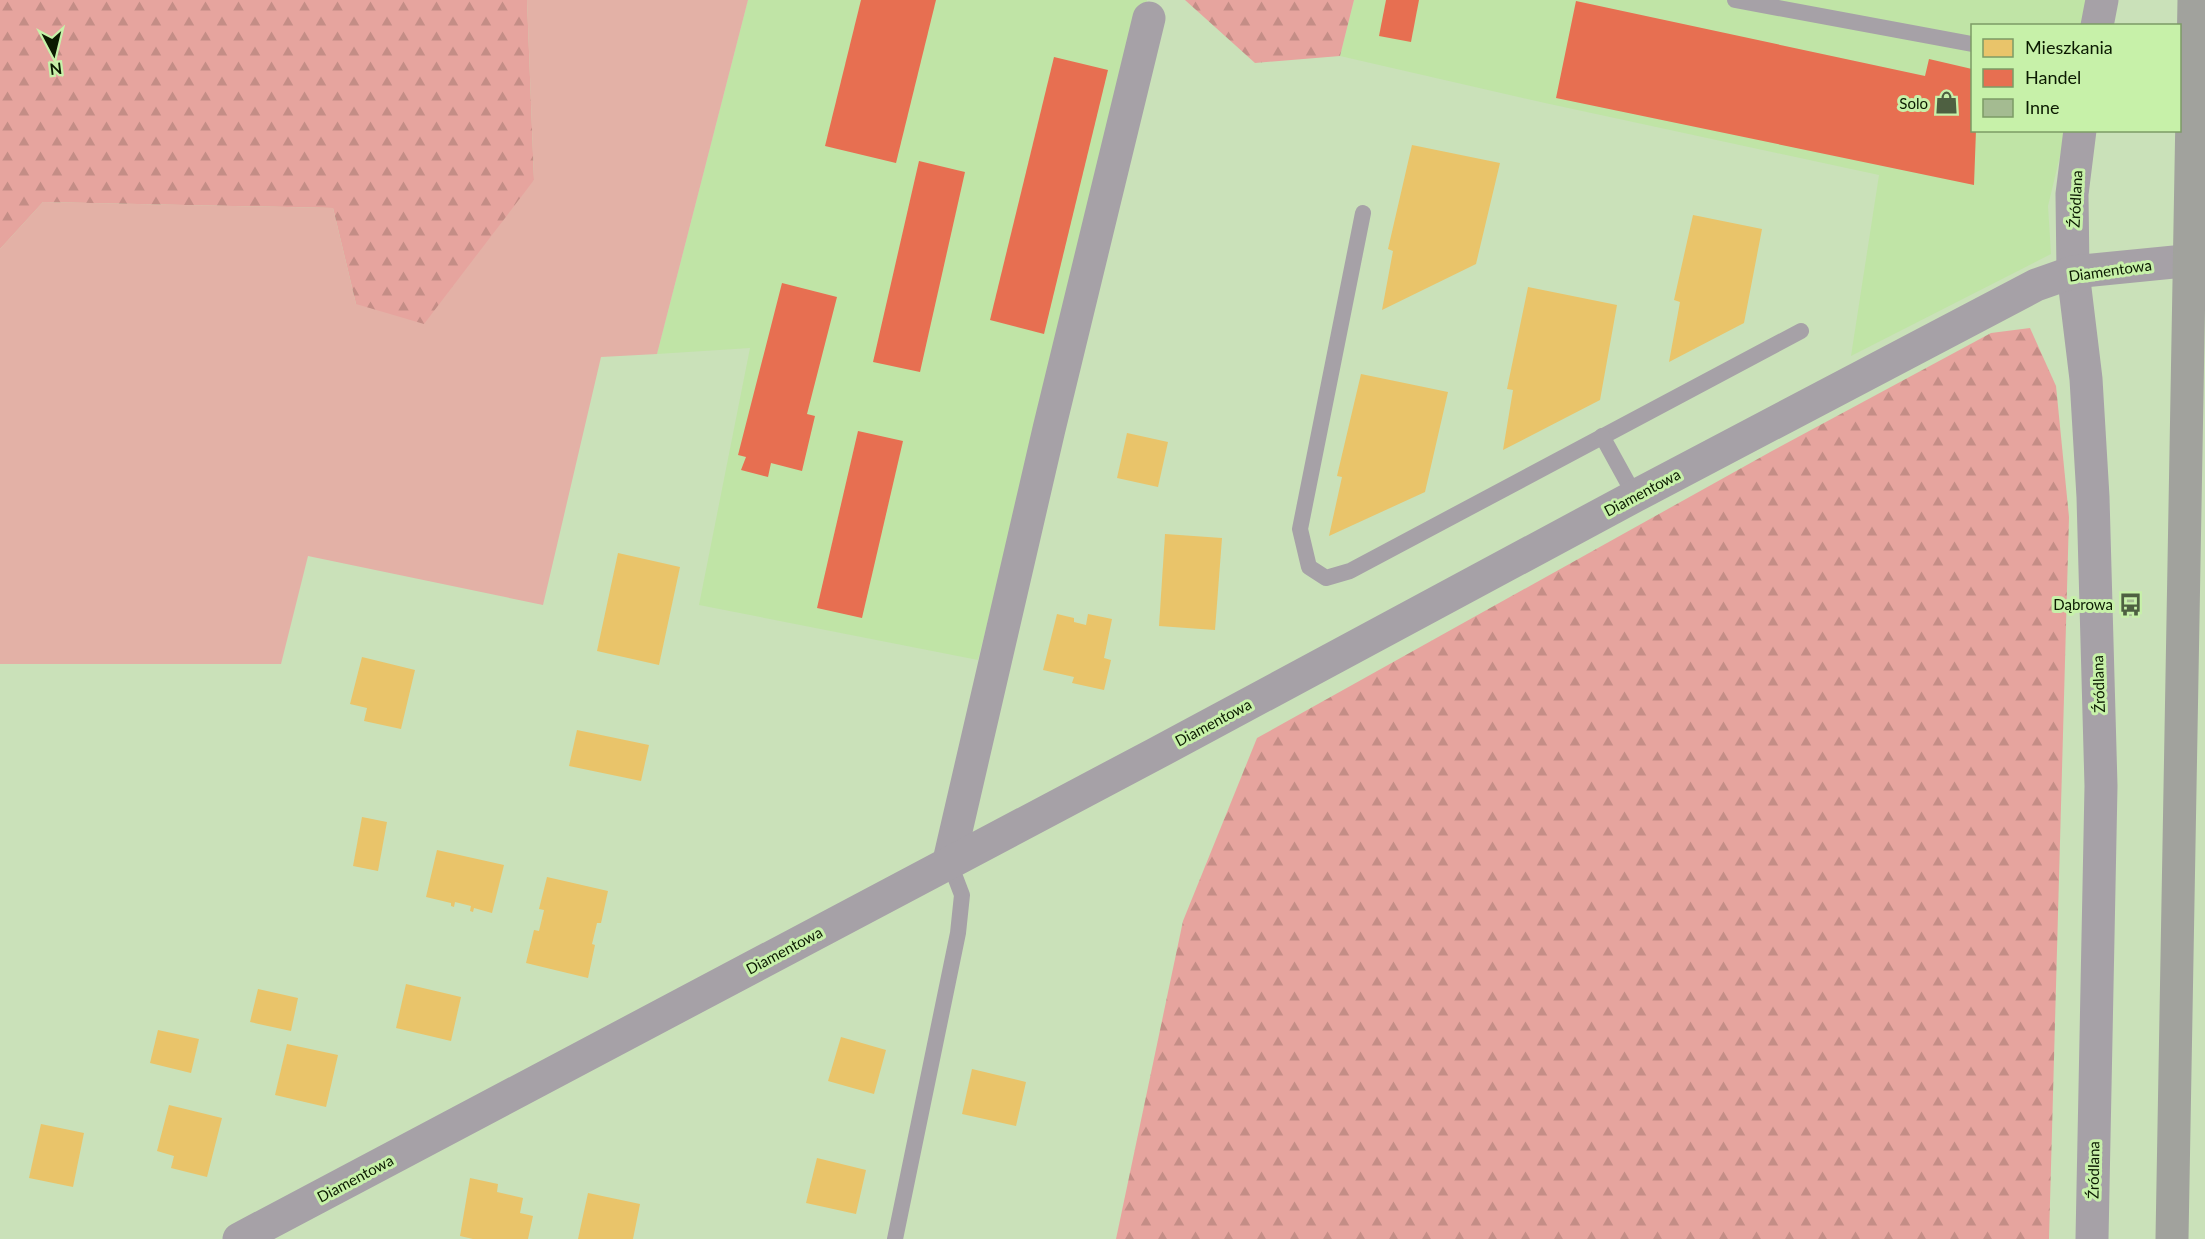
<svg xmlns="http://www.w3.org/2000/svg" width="2205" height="1239" viewBox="0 0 2205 1239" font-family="Lato,sans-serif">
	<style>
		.built { fill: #c0e4a6 }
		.green { fill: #e3b1a6 }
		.forest { fill: url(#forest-firs) }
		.homes { fill: #e9c46a }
		.shops { fill: #e76f51 }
		.building { fill: #a4bb91 }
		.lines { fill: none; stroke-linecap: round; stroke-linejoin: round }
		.service { stroke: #a6a1a7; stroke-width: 16 }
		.minor { stroke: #a6a1a7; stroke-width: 33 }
		.tertiary { stroke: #a6a1a7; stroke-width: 33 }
		.primary { stroke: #a1a29d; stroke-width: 33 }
		.labels { text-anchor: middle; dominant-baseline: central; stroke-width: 6; stroke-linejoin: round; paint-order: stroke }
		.poi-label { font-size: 15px; fill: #0b1a01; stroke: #c7f1a9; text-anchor: end }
		.street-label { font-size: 15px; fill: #0b1a01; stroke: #c7f1a9 }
	</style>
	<defs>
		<pattern id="forest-firs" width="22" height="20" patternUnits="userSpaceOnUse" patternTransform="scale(1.5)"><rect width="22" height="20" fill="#e6a49e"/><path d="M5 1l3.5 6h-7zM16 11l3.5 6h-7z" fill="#c48d86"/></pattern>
	</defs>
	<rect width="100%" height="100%" fill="#cae1b9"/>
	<!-- built -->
	<g class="built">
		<polygon points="748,0 1147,0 978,660 699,605 750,348 657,354"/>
		<polygon points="1354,0 2086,0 2082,25 1972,26 1972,130 2066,131 2048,206 2051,254 1851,356 1879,175 1545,103 1340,56"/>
	</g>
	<!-- green -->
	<polygon class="green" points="527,0 748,0 657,354 601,357 543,605 308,556 281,664 0,664 0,249 43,202 333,208 356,304 534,180"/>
	<!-- forest -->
	<g class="forest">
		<polygon points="0,0 527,0 534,180 424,324 356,304 333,208 43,202 0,249"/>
		<polygon points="1185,0 1354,0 1340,56 1255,63"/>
		<polygon points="2030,328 2056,386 2069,517 2049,1239 1116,1239 1183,921 1257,738 1772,451 1991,333"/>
	</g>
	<!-- homes -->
	<g class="homes">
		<polygon points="1412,145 1500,163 1476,264 1382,310 1393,251 1388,249"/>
		<polygon points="1693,215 1762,229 1744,323 1669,362 1680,302 1674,300"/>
		<polygon points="1528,287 1617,305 1600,400 1503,450 1513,390 1507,389"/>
		<polygon points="1361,374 1448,392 1425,492 1329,536 1342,477 1337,476"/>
		<polygon points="1127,433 1168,442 1158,487 1117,478"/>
		<polygon points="1165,534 1222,538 1215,630 1159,626"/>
		<polygon points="618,553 680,567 659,665 597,651"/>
		<polygon points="1057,614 1074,618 1074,622 1086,625 1088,614 1112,619 1104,658 1111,660 1104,690 1072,683 1074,677 1043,670"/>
		<polygon points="362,657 415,670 401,729 364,721 367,708 350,704"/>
		<polygon points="577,730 649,745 641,781 569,766"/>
		<polygon points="362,817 387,822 378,871 353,866"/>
		<polygon points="437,850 504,865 492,913 474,908 473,912 470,911 471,906 455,902 454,907 451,906 451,903 426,897"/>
		<polygon points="547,877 608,891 601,923 597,923 592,944 595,945 588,978 526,963 534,930 539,931 544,910 539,909"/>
		<polygon points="406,984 461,997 451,1041 396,1028"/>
		<polygon points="258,989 298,998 291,1031 250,1022"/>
		<polygon points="158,1030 199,1039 191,1073 150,1063"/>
		<polygon points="841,1037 886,1050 874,1094 828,1081"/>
		<polygon points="287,1044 338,1055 326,1107 275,1095"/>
		<polygon points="972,1069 1026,1082 1016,1126 962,1114"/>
		<polygon points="169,1105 222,1118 207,1177 171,1168 174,1156 157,1151"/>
		<polygon points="41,1124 84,1133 73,1187 29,1178"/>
		<polygon points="817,1158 866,1170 856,1214 806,1203"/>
		<polygon points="470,1178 498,1184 497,1192 523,1198 520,1213 533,1216 528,1239 473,1239 460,1236"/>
		<polygon points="588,1193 640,1204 633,1239 578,1239"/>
	</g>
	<!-- shops -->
	<g class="shops">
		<polygon points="861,0 936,0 896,163 825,146"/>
		<polygon points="1386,0 1419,0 1411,42 1379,36"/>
		<polygon points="1576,1 1925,76 1929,59 1972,69 1972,130 1976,130 1974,185 1556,98"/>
		<polygon points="1054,57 1108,70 1044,334 990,320"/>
		<polygon points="919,161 965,172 920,372 873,362"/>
		<polygon points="782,283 837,297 807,414 815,416 802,471 771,463 768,477 741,470 746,457 738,455"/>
		<polygon points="858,431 903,441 862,618 817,608"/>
	</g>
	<!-- building -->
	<rect class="building" x="2127" y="596" width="7" height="20"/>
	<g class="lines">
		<!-- service -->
		<g class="service">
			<polyline points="1735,0 1972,44"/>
			<polyline points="1363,213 1300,529 1309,567 1326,578 1350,571 1801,331"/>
			<polyline points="1602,436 1635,496"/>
			<polyline points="895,1239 958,933 962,895 949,861"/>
		</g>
		<!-- minor -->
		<g class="minor">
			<polyline points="2097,26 2102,0"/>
			<polyline points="2080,130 2072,194 2073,272 2086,379 2093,497 2101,786 2092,1239"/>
			<polyline points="949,861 1049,429 1149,18"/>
		</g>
		<!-- tertiary -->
		<polyline class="tertiary" points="239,1239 1155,754 1635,496 2036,285 2073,272 2205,259"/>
		<!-- primary -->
		<polyline class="primary" points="2172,1239 2194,0"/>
	</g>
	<!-- icons -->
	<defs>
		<symbol id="shop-bare" viewBox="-9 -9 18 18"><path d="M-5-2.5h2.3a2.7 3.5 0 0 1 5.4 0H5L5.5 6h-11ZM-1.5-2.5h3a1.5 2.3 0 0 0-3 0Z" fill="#4e6041" stroke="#c7f1a9" stroke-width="2.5" paint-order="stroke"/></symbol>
		<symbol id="bus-bare" viewBox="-9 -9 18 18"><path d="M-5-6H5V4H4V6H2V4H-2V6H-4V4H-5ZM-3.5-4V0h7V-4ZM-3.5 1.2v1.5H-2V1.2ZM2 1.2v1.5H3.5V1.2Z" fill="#4e6041" stroke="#c7f1a9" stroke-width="2.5" paint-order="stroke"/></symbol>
	</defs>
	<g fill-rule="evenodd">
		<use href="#shop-bare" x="1930" y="86" width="33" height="33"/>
		<use href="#bus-bare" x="2114" y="588" width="33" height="33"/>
	</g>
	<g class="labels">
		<!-- poi labels -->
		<g class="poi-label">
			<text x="1928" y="103">Solo</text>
			<text x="2113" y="604">Dąbrowa</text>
		</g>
		<!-- street labels -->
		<g class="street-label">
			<text transform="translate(2075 199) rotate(-87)">Źródlana</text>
			<text transform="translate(2110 270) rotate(-8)">Diamentowa</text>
			<text transform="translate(1642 492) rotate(-28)">Diamentowa</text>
			<text transform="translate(2098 684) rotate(-92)">Źródlana</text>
			<text transform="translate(1213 722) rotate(-28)">Diamentowa</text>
			<text transform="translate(784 950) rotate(-28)">Diamentowa</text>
			<text transform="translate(2093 1170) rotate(-89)">Źródlana</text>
			<text transform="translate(355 1178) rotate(-28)">Diamentowa</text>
		</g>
	</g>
	<!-- legend -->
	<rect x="1971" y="24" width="210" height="108" fill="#c7f1a9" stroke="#7c9b66" stroke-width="1.5"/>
	<rect x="1983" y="39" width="30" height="18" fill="#e9c46a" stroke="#7c9b66" stroke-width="1.5"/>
	<text x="2025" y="54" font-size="18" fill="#0b1a01">Mieszkania</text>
	<rect x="1983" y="69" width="30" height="18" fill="#e76f51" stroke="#7c9b66" stroke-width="1.5"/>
	<text x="2025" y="84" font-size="18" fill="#0b1a01">Handel</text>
	<rect x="1983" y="99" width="30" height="18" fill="#a4bb91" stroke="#7c9b66" stroke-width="1.5"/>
	<text x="2025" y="114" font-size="18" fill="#0b1a01">Inne</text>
	<!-- north arrow -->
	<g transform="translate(54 54) rotate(173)" stroke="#c7f1a9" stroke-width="4.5" paint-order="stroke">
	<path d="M0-4.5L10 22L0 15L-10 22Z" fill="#0b1a01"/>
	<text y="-9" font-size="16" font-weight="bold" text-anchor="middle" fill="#0b1a01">N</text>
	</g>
</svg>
